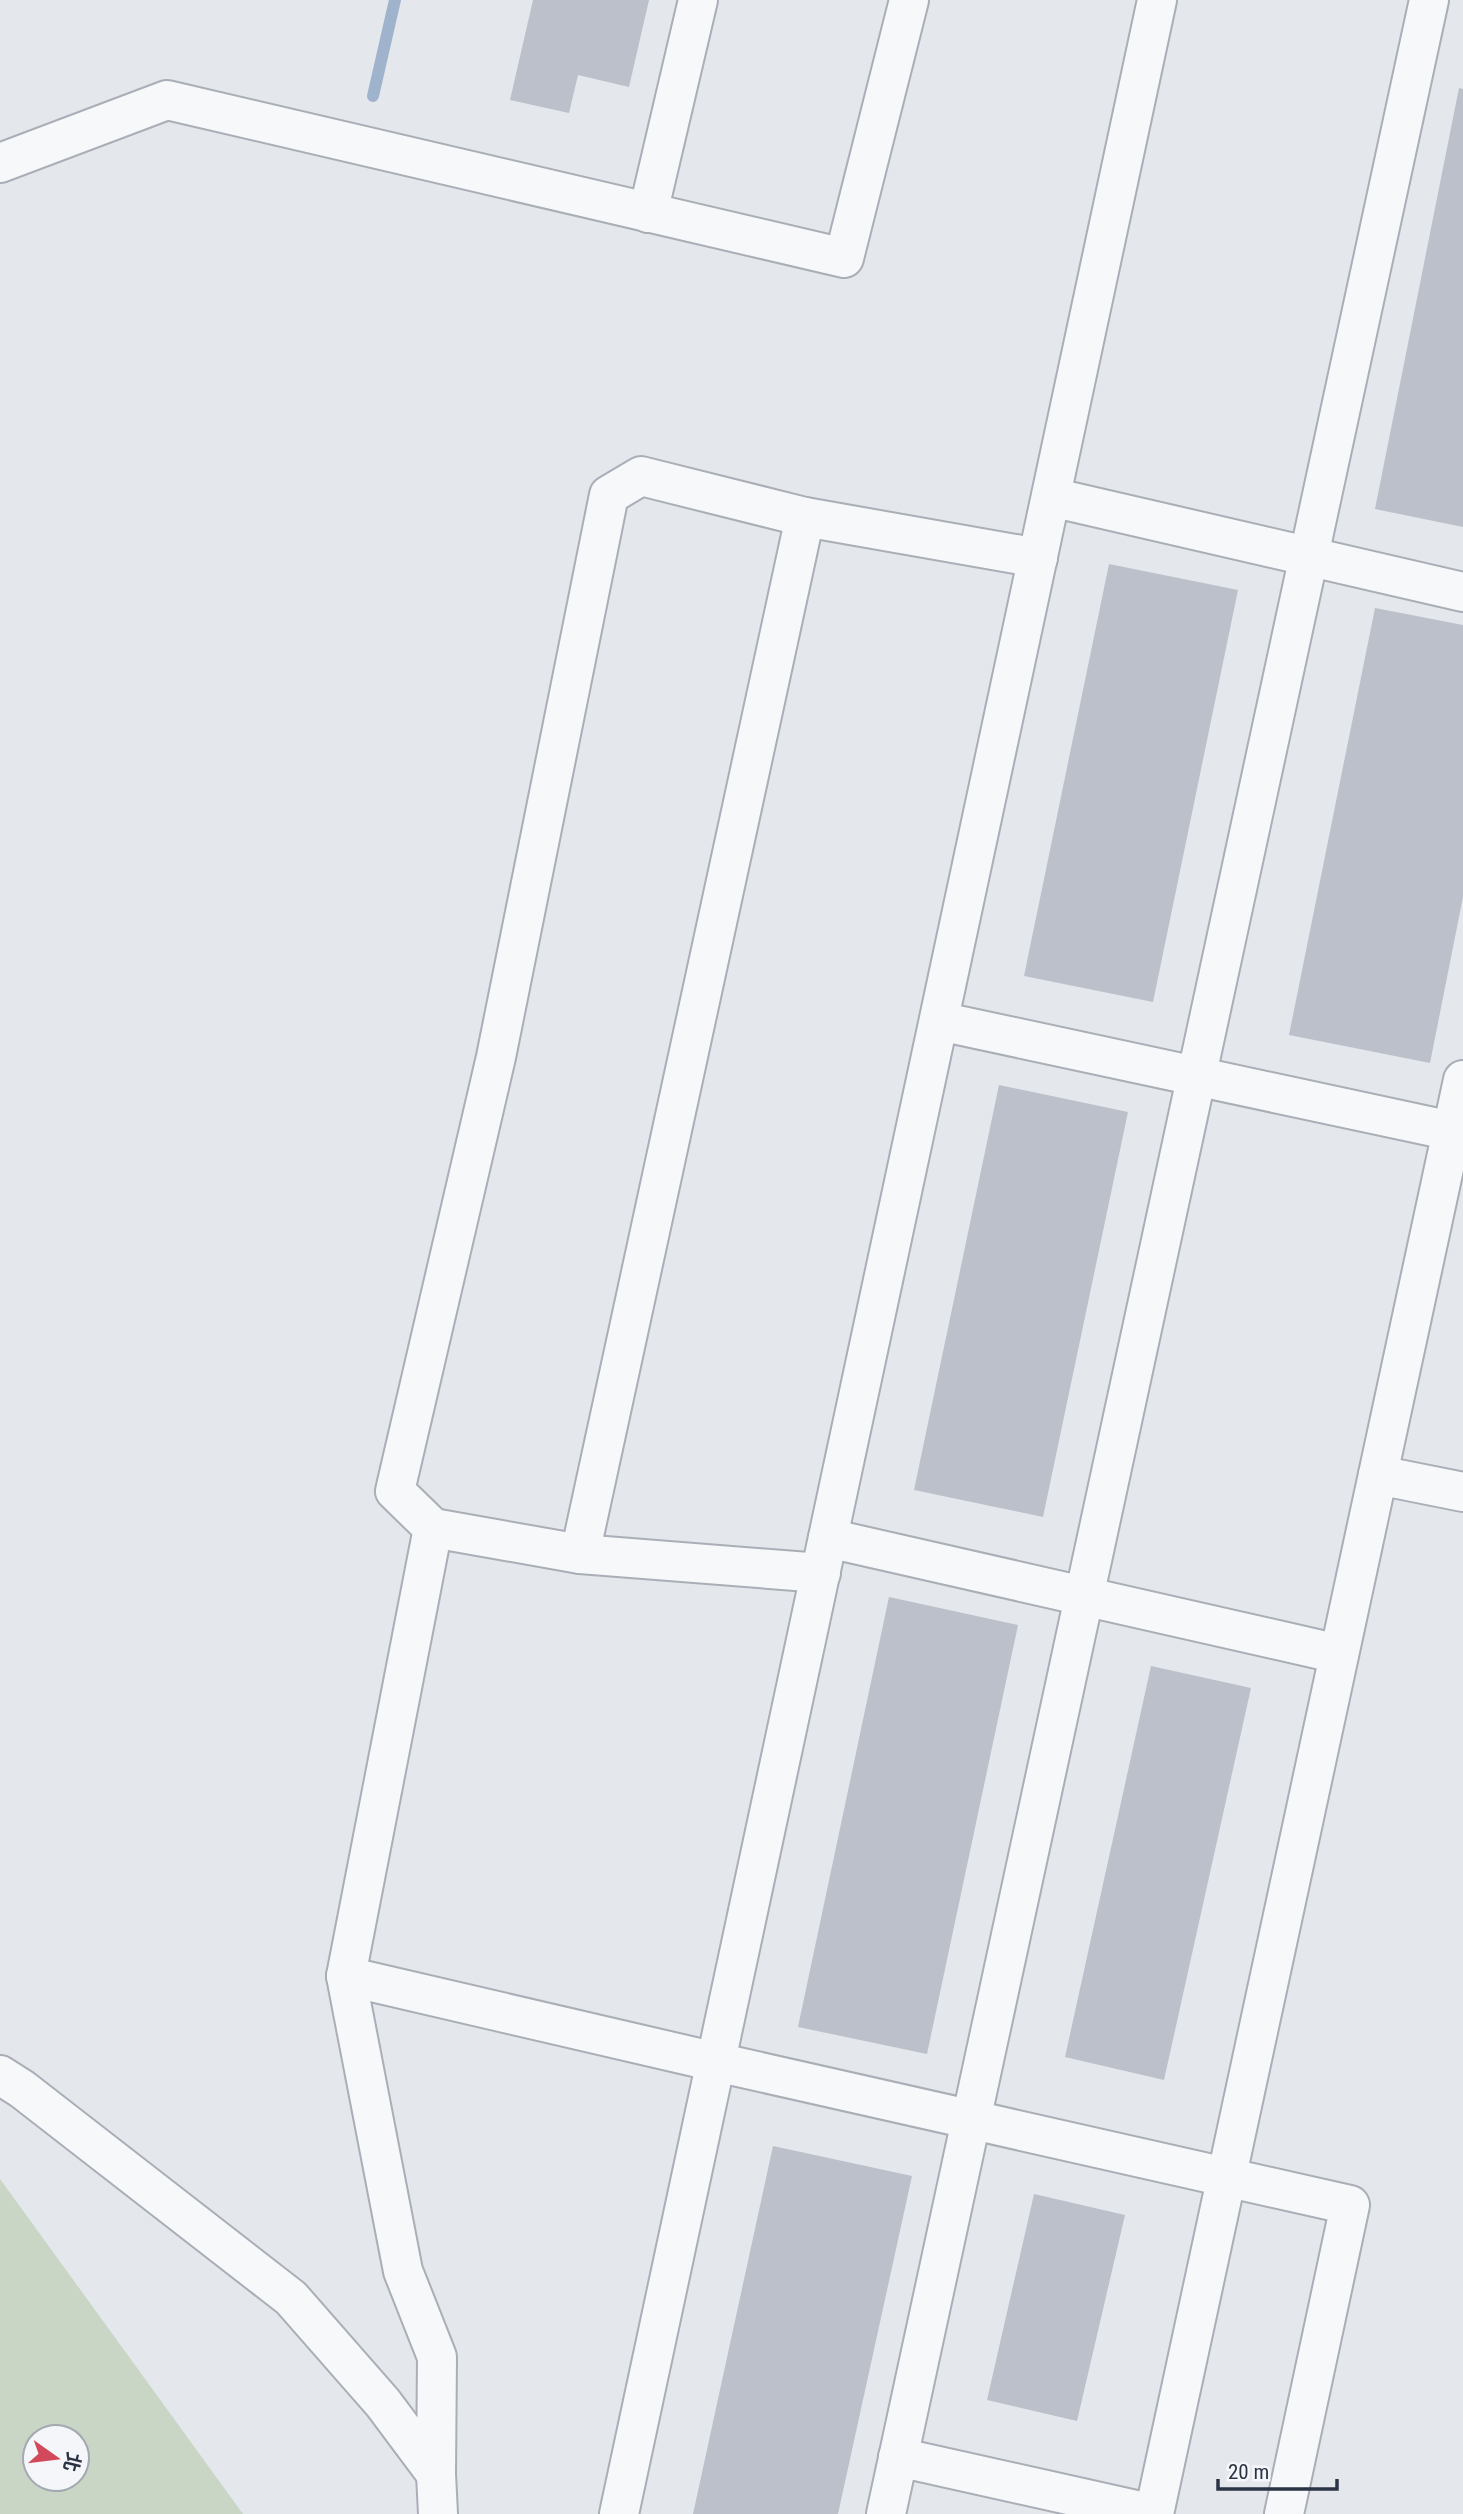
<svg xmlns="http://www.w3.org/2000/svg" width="1463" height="2514" viewBox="0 0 1463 2514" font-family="'Roboto Condensed','Noto Sans TC',sans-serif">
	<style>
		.green { fill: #c9d6c5; fill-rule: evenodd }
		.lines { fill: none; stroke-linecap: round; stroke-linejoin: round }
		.stream { stroke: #9fb4cc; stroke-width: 12 }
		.building { fill: #bbc0ca }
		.minor-casing { stroke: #a9aeb7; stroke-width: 42 }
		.minor { stroke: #f7f8fa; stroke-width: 38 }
	</style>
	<rect width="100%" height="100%" fill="#e4e7ec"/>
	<!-- green -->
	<path class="green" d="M 0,2179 L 243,2514 L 0,2514 ZM 35,2437 L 77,2437 L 77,2479 L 35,2479 Z"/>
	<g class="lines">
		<!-- stream -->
		<polyline class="stream" points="373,96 395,0"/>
	</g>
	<!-- building -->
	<g class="building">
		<polygon points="533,0 649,0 629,87 578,75 569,113 510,100"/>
		<polygon points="1459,88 1463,89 1463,527 1375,509"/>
		<polygon points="1109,564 1238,590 1153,1002 1024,976"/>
		<polygon points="1375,608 1463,625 1463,897 1430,1063 1289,1035"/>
		<polygon points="999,1085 1128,1112 1043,1517 914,1490"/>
		<polygon points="889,1597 1018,1625 927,2054 798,2027"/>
		<polygon points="1151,1666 1251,1688 1164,2080 1065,2057"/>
		<polygon points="773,2146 912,2176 838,2514 693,2514"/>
		<polygon points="1034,2194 1125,2215 1077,2421 987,2400"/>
	</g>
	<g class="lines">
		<defs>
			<g id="minor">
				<polyline points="0,163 167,100 844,258 909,0"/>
				<polyline points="648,213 698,0"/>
				<polyline points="1051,497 1463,592"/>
				<polyline points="939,1021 1452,1131"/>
				<polyline points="1378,1475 1463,1492"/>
				<polyline points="433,1528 346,1976 403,2271 437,2357 436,2474 438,2514"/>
				<polyline points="828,1538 1339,1654"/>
				<polyline points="580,1554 805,517"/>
				<polyline points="821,1573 580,1554 433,1528 395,1491 496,1057 609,495 641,476 805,517 1038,558"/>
				<polyline points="346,1976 716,2062 1350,2205 1284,2514"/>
				<polyline points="0,2075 22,2089 291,2298 383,2403 436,2474"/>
				<polyline points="898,2457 1154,2514"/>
				<polyline points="619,2514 1157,0"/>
				<polyline points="886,2514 1429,0"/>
				<polyline points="1154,2514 1463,1080"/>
			</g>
		</defs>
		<!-- minor casing -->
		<use href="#minor" class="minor-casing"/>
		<!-- minor -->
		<use href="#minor" class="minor"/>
	</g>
	<!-- north arrow -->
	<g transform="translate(56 2458) rotate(104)"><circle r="33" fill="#f4f6f9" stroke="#a4a8b1" stroke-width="2"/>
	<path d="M0-5L12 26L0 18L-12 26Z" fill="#d1495b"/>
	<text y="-10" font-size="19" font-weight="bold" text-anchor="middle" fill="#2b3445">北</text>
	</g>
	<!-- scale -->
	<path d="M1218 2479v10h119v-10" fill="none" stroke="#2b3445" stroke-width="3.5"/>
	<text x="1228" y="2479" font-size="21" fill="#2b3445" stroke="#f4f6f9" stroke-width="5" paint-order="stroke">20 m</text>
</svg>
